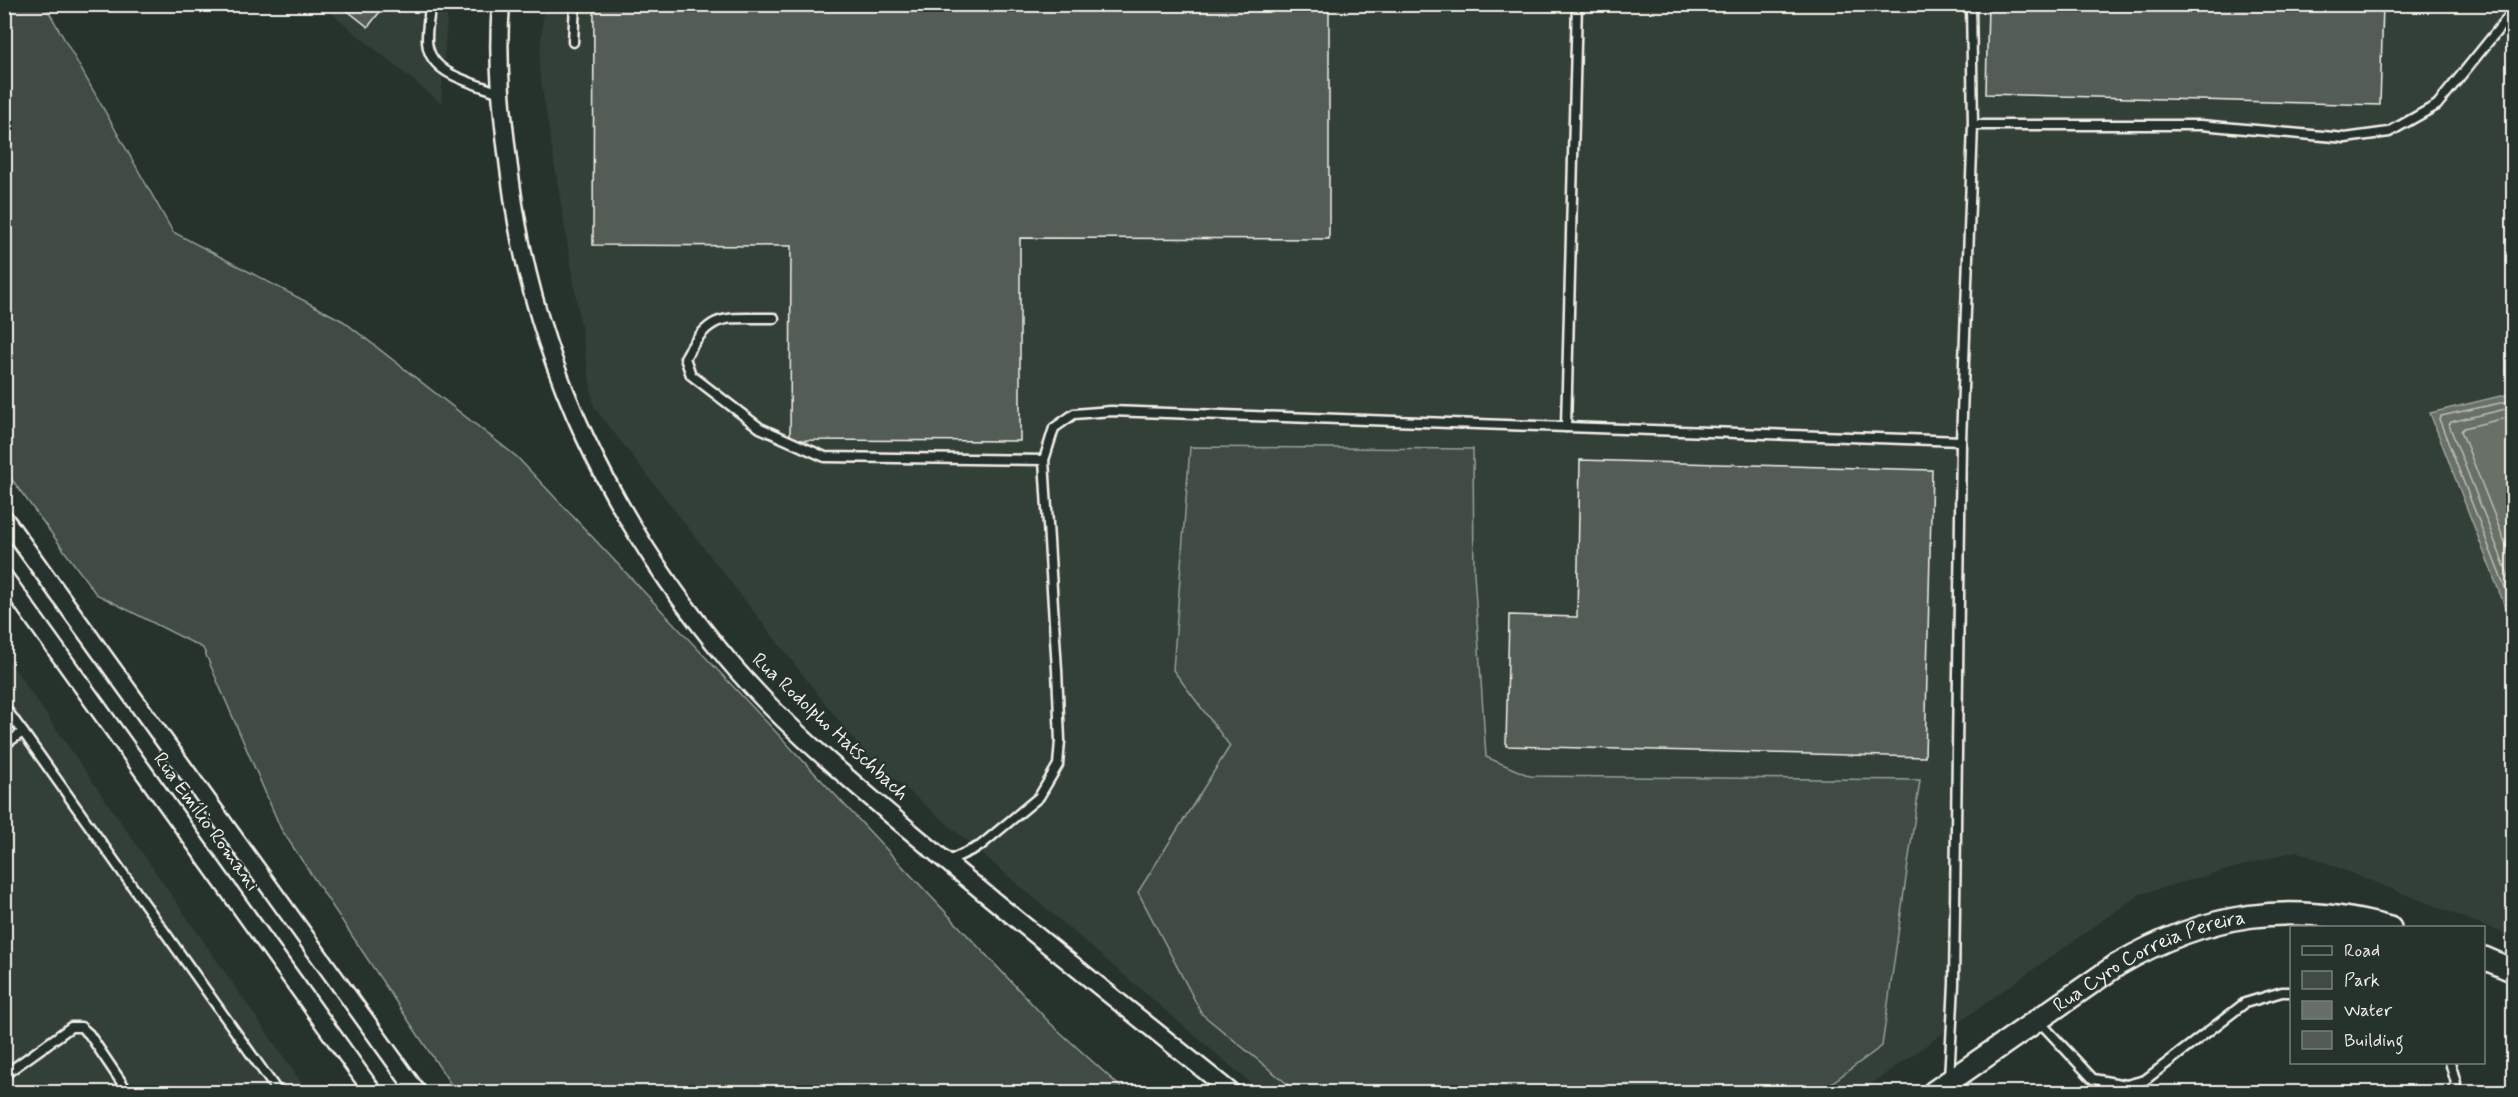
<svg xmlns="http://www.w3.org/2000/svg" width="2518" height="1097" viewBox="0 0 2518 1097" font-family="Mynerve,sans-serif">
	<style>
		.built { fill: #333f39 }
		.green { fill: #414b45; stroke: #9a9e96; stroke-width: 1.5 }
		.water { fill: #676f68; stroke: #9fa39b; stroke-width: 1.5 }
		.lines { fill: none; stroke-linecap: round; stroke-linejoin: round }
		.shore { stroke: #bcbdb5; stroke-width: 1.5 }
		.building { fill: #525c55; stroke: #f4f1e8; stroke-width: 1.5 }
		.service-casing { stroke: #f4f1e8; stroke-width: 13 }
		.minor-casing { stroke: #f4f1e8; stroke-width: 21 }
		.tertiary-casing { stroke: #f4f1e8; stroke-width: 26 }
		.service { stroke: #26332d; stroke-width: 8 }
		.minor { stroke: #26332d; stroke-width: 16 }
		.tertiary { stroke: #26332d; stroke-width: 21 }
		.labels { text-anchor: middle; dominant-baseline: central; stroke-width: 4.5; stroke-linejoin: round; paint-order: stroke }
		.street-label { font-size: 20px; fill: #f4f1e8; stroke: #26332d }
	</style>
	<rect width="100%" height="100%" fill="#26332d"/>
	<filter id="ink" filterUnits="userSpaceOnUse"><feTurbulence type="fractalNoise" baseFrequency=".0167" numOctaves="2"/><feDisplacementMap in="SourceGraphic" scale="12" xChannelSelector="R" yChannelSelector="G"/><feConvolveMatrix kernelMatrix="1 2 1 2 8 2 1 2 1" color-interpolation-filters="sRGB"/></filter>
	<g filter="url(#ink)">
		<!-- built -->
		<g class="built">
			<polygon points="321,5 448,5 441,103"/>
			<polygon points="544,5 2513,5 2513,937 2296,851 2140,894 1860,1092 1261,1092 863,752 594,407 539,69"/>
			<polygon points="5,655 308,1092 5,1092"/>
		</g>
		<!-- green -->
		<g class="green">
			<polygon points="4,5 45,5 173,232 343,321 517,457 1050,1023 1126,1092 456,1092 281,829 203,648 96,594 5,470"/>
			<polygon points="1190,447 1473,449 1474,573 1486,757 1530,776 1920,780 1882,1046 1819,1092 1297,1092 1202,1014 1138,892 1230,746 1173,670"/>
		</g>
		<!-- water -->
		<polygon class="water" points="2513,393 2514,393 2513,627 2430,413"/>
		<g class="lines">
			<!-- shore -->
			<g class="shore">
				<polyline points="2514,400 2441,416 2439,419 2514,611"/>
				<polyline points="2514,407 2451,422 2449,425 2514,590"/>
				<polyline points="2514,416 2464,428 2461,431 2514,565"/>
			</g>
		</g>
		<!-- building -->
		<g class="building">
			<polygon points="339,4 386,4 368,27"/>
			<polygon points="594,4 1329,4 1329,239 1020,238 1020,441 790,440 791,246 593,245"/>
			<polygon points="1988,4 2383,4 2380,105 1986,94"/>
			<polygon points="1580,460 1932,470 1925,757 1506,746 1509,615 1577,617"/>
		</g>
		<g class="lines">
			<defs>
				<g id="service">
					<path d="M 431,4 C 429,15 427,27 427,38 C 426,75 473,82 500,93"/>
					<polyline points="573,42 575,4"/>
					<polyline points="1973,125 2201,125 2345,138 2389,132 2437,105 2514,10"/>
					<path d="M 774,318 C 725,319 711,310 685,358 L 691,375 L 760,428 L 825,457 L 1044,460"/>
					<polyline points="1566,427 1577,4"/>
					<polyline points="4,706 23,732 4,745"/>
					<polyline points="23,732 278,1092"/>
					<polyline points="946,862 980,846 1039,797 1058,765 1060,741 1057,670 1044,460 1054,428 1074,414 1111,411 1961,441"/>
					<polyline points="2038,1020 2093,1079 2126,1085 2145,1080 2245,1003 2282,992 2292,992"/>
					<polyline points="2450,1062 2456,1083 2453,1092"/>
					<polyline points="4,1075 71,1027 81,1027 89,1034 128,1092"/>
					<polyline points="1949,1079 1954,984 1961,441 1973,125 1971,4"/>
				</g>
				<g id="minor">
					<path d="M 501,4 C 496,65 503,124 511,183 C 534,362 613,523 728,660 C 780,722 843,774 904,826 C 1011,917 1122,1004 1231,1092"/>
					<polyline points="4,518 417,1092"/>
					<polyline points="4,577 373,1092"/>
				</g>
				<g id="tertiary">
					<polyline points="2484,958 2514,971"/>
					<path id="s1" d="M 1934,1092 L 2117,965 C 2206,913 2289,900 2390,928"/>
				</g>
			</defs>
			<!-- service casing -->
			<use href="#service" class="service-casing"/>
			<!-- minor casing -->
			<use href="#minor" class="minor-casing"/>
			<!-- tertiary casing -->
			<use href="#tertiary" class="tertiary-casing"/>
			<!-- service -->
			<use href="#service" class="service"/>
			<!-- minor -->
			<use href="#minor" class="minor"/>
			<!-- tertiary -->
			<use href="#tertiary" class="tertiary"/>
		</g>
	</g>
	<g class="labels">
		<!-- street labels -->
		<g class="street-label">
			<text transform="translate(830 727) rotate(43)">Rua Rodolpho Hatschbach</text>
			<text transform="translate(206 822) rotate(54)">Rua Emílio Romani</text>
			<text stroke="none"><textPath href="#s1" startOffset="254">Rua Cyro Correia Pereira</textPath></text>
		</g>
	</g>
	<!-- margin -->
	<rect width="2518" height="1097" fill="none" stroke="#26332d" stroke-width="24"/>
	<rect x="12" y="12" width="2494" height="1073" fill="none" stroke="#f4f1e8" stroke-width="2" filter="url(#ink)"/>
	<!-- legend -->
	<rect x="2290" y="926" width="195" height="138" fill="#26332d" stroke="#787f78" stroke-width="1.5"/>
	<rect x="2302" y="946" width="30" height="9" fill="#26332d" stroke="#787f78" stroke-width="1.5"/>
	<text x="2344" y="956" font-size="18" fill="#f4f1e8">Road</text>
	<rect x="2302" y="971" width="30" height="18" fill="#414b45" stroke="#787f78" stroke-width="1.5"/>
	<text x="2344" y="986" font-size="18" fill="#f4f1e8">Park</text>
	<rect x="2302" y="1001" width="30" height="18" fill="#676f68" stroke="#787f78" stroke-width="1.5"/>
	<text x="2344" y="1016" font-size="18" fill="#f4f1e8">Water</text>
	<rect x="2302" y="1031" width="30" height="18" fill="#525c55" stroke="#787f78" stroke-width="1.5"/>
	<text x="2344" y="1046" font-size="18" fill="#f4f1e8">Building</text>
</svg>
